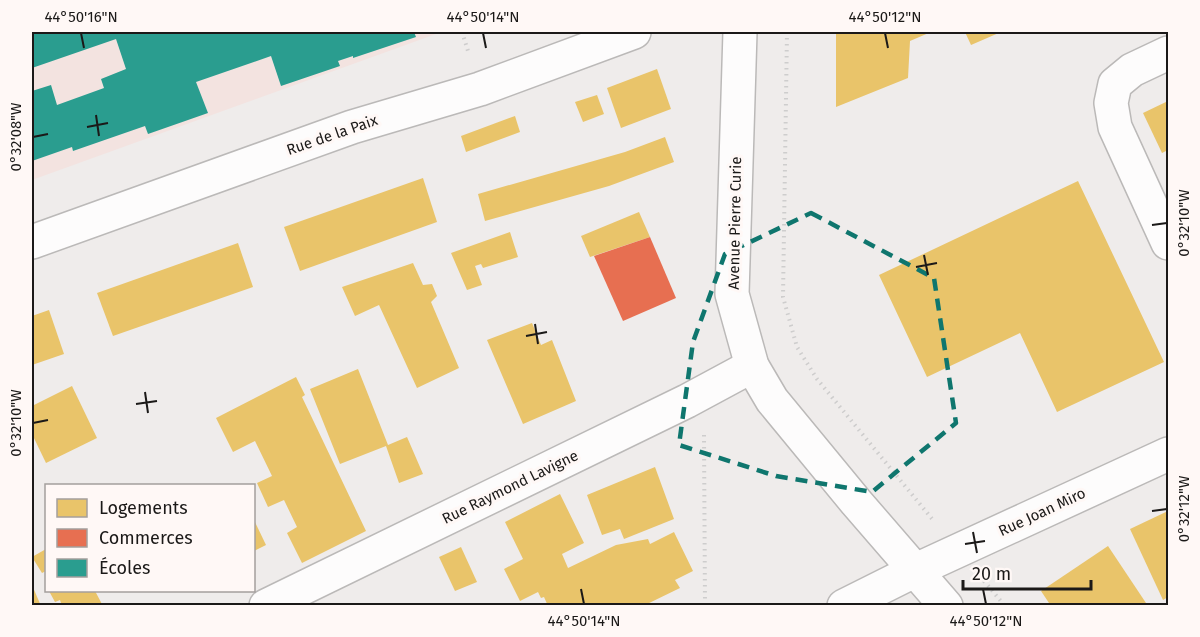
<svg xmlns="http://www.w3.org/2000/svg" width="1200" height="637" viewBox="0 0 1200 637" font-family="'Fira Sans',sans-serif">
	<style>
		.education { fill: #f3e3e0 }
		.homes { fill: #e9c46a }
		.shops { fill: #e76f51 }
		.schools { fill: #2a9d8f }
		.lines { fill: none; stroke-linecap: round; stroke-linejoin: round }
		.minor-casing { stroke: #bbb9b8; stroke-width: 36 }
		.tertiary-casing { stroke: #bbb9b8; stroke-width: 36 }
		.path { stroke: #cecdcd; stroke-width: 4; stroke-dasharray: 1.5 4.5; stroke-linecap: butt }
		.minor { stroke: #fdfcfc; stroke-width: 33 }
		.tertiary { stroke: #fdfcfc; stroke-width: 33 }
		.marked { fill: none; stroke: #0f766e; stroke-width: 4.5; stroke-dasharray: 12 8; stroke-linejoin: round }
		.ticks { fill: none; stroke: #1b1918; stroke-width: 2 }
		.labels { text-anchor: middle; dominant-baseline: central; stroke-width: 6; stroke-linejoin: round; paint-order: stroke }
		.street-label { font-size: 15px; fill: #1b1918; stroke: #fff8f6 }
		.neatline { fill: none; stroke: #1b1918; stroke-width: 2 }
		.ticks-label { font-size: 15px; text-anchor: middle; fill: #1b1918 }
	</style>
	<rect width="100%" height="100%" fill="#efeceb"/>
	<!-- education -->
	<polygon class="education" points="32,32 435,32 436,34 32,180"/>
	<!-- homes -->
	<g class="homes">
		<polygon points="836,32 931,32 910,41 908,78 836,107"/>
		<polygon points="965,32 1001,32 971,45"/>
		<polygon points="657,69 671,109 621,128 607,88"/>
		<polygon points="597,95 604,114 583,122 575,102"/>
		<polygon points="1168,101 1168,150 1162,153 1143,113"/>
		<polygon points="515,116 520,132 466,152 461,136"/>
		<polygon points="665,137 674,162 609,186 485,221 478,194 625,152"/>
		<polygon points="423,178 437,222 300,271 284,227"/>
		<polygon points="1078,181 1164,362 1057,412 1020,333 927,377 879,275"/>
		<polygon points="639,212 650,237 590,257 581,236"/>
		<polygon points="510,232 518,257 483,268 481,264 475,266 482,285 467,290 451,253"/>
		<polygon points="238,243 253,287 113,336 97,293"/>
		<polygon points="413,263 423,285 432,284 437,296 431,302 459,368 417,388 379,305 355,316 342,287"/>
		<polygon points="49,310 64,354 32,365 32,316"/>
		<polygon points="532,323 541,345 552,340 576,401 523,424 487,340"/>
		<polygon points="358,369 388,445 407,437 423,474 399,483 386,446 340,464 310,389"/>
		<polygon points="296,377 305,395 302,397 366,531 302,563 287,533 297,527 284,500 268,507 257,483 272,476 255,441 233,452 216,418"/>
		<polygon points="72,386 97,438 46,463 32,434 32,406"/>
		<polygon points="655,467 674,519 624,539 620,529 602,535 587,495"/>
		<polygon points="560,494 584,543 562,554 568,568 616,545 648,539 650,544 674,532 693,571 675,580 680,588 643,606 548,606 544,597 541,598 538,592 520,601 504,569 523,559 505,522"/>
		<polygon points="1168,511 1168,597 1163,600 1130,529"/>
		<polygon points="254,520 266,545 254,551"/>
		<polygon points="1108,546 1148,606 1051,606 1041,591"/>
		<polygon points="461,547 477,582 455,591 439,557"/>
		<polygon points="46,549 46,571 42,573 32,557"/>
		<polygon points="32,585 41,606 32,606"/>
		<polygon points="49,591 95,591 103,606 62,606 60,600 55,602"/>
	</g>
	<!-- shops -->
	<polygon class="shops" points="650,237 676,298 623,321 594,256"/>
	<!-- schools -->
	<polygon class="schools" points="32,32 414,32 416,37 353,58 353,56 338,61 340,66 281,86 271,56 196,82 208,113 148,134 145,126 73,151 72,147 32,161 32,91 51,85 57,105 104,88 101,79 126,69 116,39 32,68"/>
	<g class="lines">
		<defs>
			<g id="minor">
				<polyline points="1168,53 1132,70 1115,84 1111,103 1115,127 1168,243"/>
				<polyline points="32,242 352,127 480,89 634,32"/>
				<polyline points="916,570 1168,454"/>
				<polyline points="266,606 687,401 752,366"/>
			</g>
			<g id="tertiary">
				<polyline points="740,32 732,294 752,366 772,400 856,502 946,606"/>
				<polyline points="844,606 916,570"/>
			</g>
		</defs>
		<!-- minor casing -->
		<use href="#minor" class="minor-casing"/>
		<!-- tertiary casing -->
		<use href="#tertiary" class="tertiary-casing"/>
		<!-- path -->
		<g class="path">
			<polyline points="462,32 468,51"/>
			<polyline points="503,32 507,32"/>
			<polyline points="787,32 783,297 797,347 817,379 933,520"/>
			<polyline points="704,435 705,606"/>
			<polyline points="984,581 1005,606"/>
		</g>
		<!-- minor -->
		<use href="#minor" class="minor"/>
		<!-- tertiary -->
		<use href="#tertiary" class="tertiary"/>
	</g>
	<!-- marked area -->
	<path class="marked" d="M 811,213 L 934,278 L 956,423 L 872,492 L 776,476 L 679,445 L 693,342 L 725,254 Z"/>
	<!-- ticks -->
	<path class="ticks" d="M 81,33 L 84,48M 483,33 L 486,48M 885,33 L 888,48M 96,115 L 99,136M 87,127 L 108,123M 33,137 L 48,134M 1152,225 L 1167,223M 924,255 L 928,275M 916,267 L 937,263M 535,324 L 538,344M 526,336 L 547,332M 145,392 L 148,413M 136,404 L 157,401M 33,423 L 48,420M 1152,511 L 1167,509M 973,532 L 977,553M 965,544 L 985,541M 581,589 L 584,604M 983,589 L 986,604"/>
	<g class="labels">
		<!-- street labels -->
		<g class="street-label">
			<text transform="translate(332 135) rotate(-19)">Rue de la Paix</text>
			<text transform="translate(735 223) rotate(-89)">Avenue Pierre Curie</text>
			<text transform="translate(510 487) rotate(-26)">Rue Raymond Lavigne</text>
			<text transform="translate(1042 512) rotate(-25)">Rue Joan Miro</text>
		</g>
	</g>
	<!-- border -->
	<rect width="1200" height="637" fill="none" stroke="#fff8f6" stroke-width="66"/>
	<!-- legend -->
	<rect x="45" y="484" width="210" height="108" fill="#fff8f6" stroke="#a49f9d" stroke-width="1.5"/>
	<rect x="57" y="499" width="30" height="18" fill="#e9c46a" stroke="#a49f9d" stroke-width="1.5"/>
	<text x="99" y="514" font-size="18" fill="#1b1918">Logements</text>
	<rect x="57" y="529" width="30" height="18" fill="#e76f51" stroke="#a49f9d" stroke-width="1.5"/>
	<text x="99" y="544" font-size="18" fill="#1b1918">Commerces</text>
	<rect x="57" y="559" width="30" height="18" fill="#2a9d8f" stroke="#a49f9d" stroke-width="1.5"/>
	<text x="99" y="574" font-size="18" fill="#1b1918">Écoles</text>
	<!-- scale -->
	<path d="M963 580v9h128v-9" fill="none" stroke="#1b1918" stroke-width="3"/>
	<text x="972" y="580" font-size="18" fill="#1b1918" stroke="#fff8f6" stroke-width="4.5" paint-order="stroke">20 m</text>
	<rect x="33" y="33" width="1134" height="571" class="neatline"/>
	<g class="ticks-label">
		<text x="81" y="22">44°50'16"N</text>
		<text x="483" y="22">44°50'14"N</text>
		<text x="885" y="22">44°50'12"N</text>
		<text transform="translate(16 137) rotate(-90)" y="5">0°32'08"W</text>
		<text transform="translate(1184 223) rotate(-90)" y="5">0°32'10"W</text>
		<text transform="translate(16 423) rotate(-90)" y="5">0°32'10"W</text>
		<text transform="translate(1184 509) rotate(-90)" y="5">0°32'12"W</text>
		<text x="584" y="626">44°50'14"N</text>
		<text x="986" y="626">44°50'12"N</text>
	</g>
</svg>
